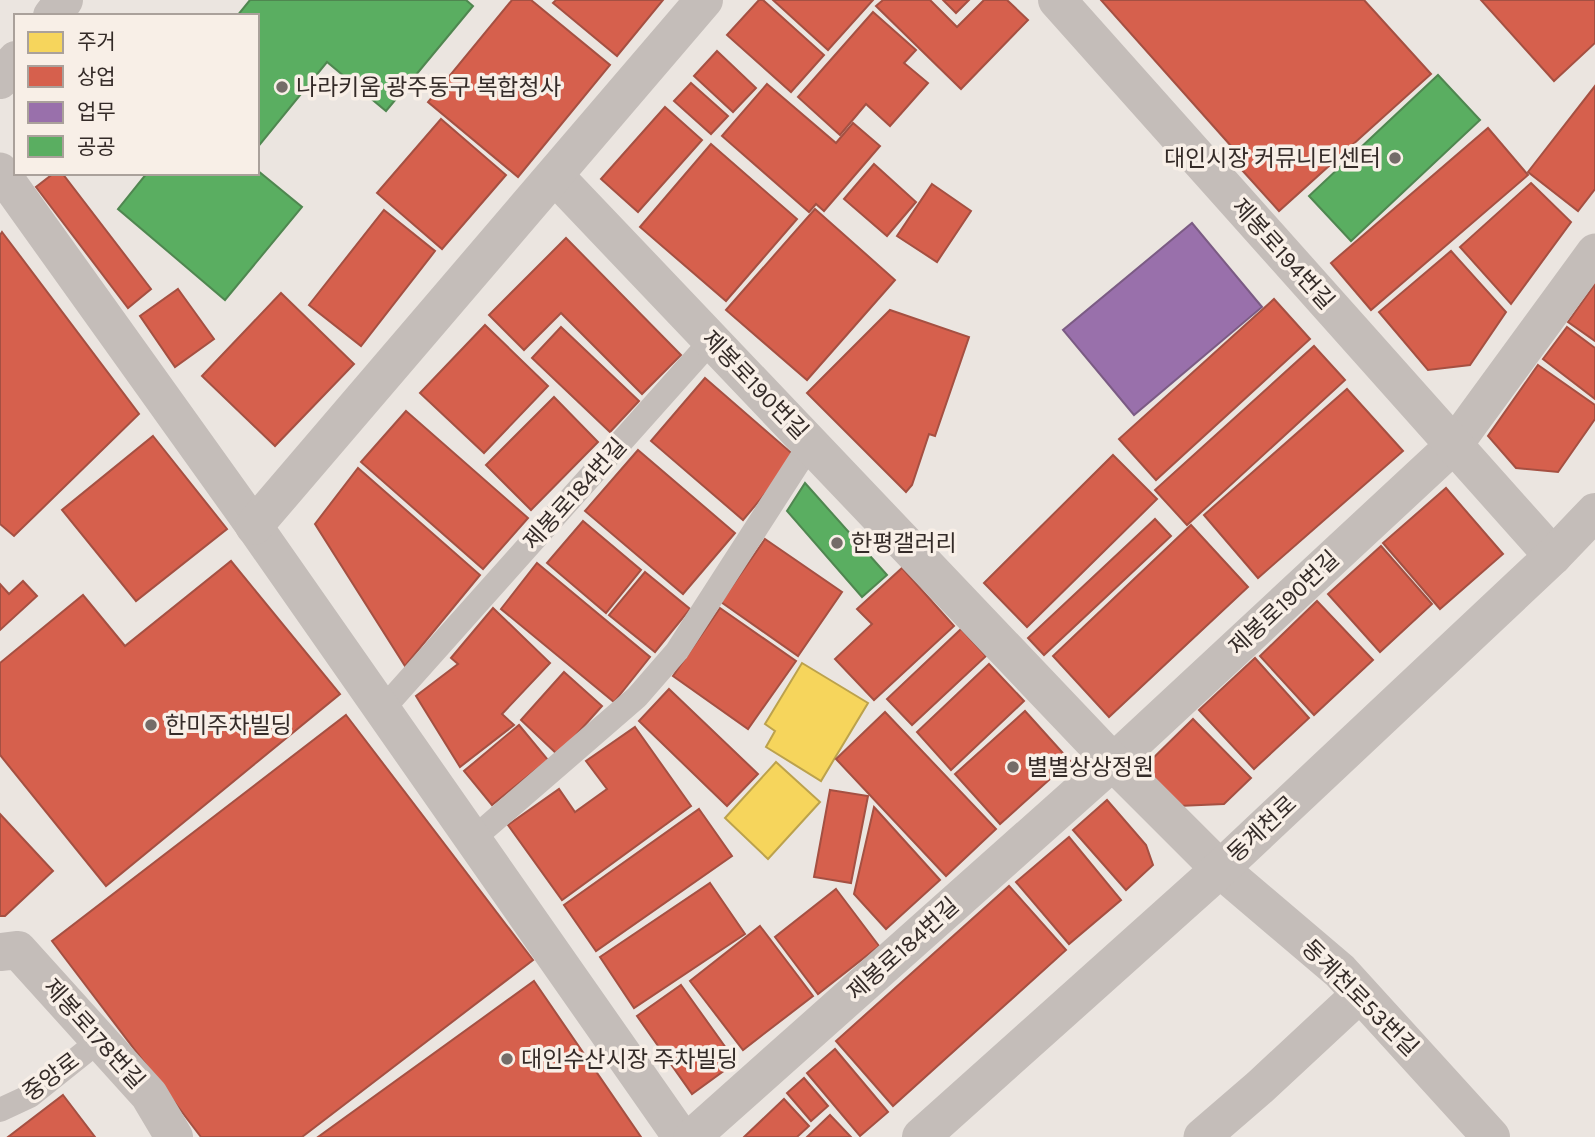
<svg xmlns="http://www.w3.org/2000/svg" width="1595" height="1137" viewBox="0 0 1595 1137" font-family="Karla,'Noto Sans KR',sans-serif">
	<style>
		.homes { fill: #f6d55c; stroke: #bca24c; stroke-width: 2 }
		.shops { fill: #d6604d; stroke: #a55042; stroke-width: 2 }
		.offices { fill: #9970ab; stroke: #7b5b84; stroke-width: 2 }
		.public { fill: #5aae61; stroke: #4f8750; stroke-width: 2 }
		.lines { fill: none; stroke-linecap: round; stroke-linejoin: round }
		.service { stroke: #c4bdb9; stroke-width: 24 }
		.pedestrian { stroke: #c4bdb9; stroke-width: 37 }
		.minor { stroke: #c4bdb9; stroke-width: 38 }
		.tertiary { stroke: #c4bdb9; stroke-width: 38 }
		.poi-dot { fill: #746c68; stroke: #f8efe7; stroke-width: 2.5 }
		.labels { text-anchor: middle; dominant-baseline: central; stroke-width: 7; stroke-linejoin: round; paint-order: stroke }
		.poi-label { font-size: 23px; fill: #342b28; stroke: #f8efe7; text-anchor: start }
		.street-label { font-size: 23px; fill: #342b28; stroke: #f8efe7 }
	</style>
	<rect width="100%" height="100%" fill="#ebe5e0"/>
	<!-- homes -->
	<g class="homes">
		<polygon points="802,663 868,703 821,781 766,747 775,731 765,724"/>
		<polygon points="776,762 820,802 768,859 725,818"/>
	</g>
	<!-- shops -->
	<g class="shops">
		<polygon points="512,0 531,0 610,65 518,177 428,102"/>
		<polygon points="556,0 663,0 617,56 553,3"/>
		<polygon points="759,0 763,0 824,55 791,92 727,35"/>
		<polygon points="773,0 873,0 828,50"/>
		<polygon points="883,0 930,0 957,27 984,0 1007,0 1028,20 961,89 876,6"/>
		<polygon points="943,0 969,0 956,13"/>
		<polygon points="1101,0 1364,0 1431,74 1279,211 1242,170 1248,165"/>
		<polygon points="1481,0 1595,0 1595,43 1554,81"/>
		<polygon points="873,12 916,50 904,63 928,83 890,126 866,104 840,135 798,97"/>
		<polygon points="717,51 756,88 733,112 694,76"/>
		<polygon points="691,83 728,116 711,134 674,101"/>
		<polygon points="767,84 836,143 853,123 880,146 824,211 816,204 809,212 722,136"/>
		<polygon points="1595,86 1595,189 1578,211 1528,172"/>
		<polygon points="665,107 702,140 638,212 601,179"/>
		<polygon points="441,119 506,175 442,249 377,193"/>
		<polygon points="1488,128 1528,175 1371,310 1331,263"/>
		<polygon points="711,144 797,219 726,301 640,227"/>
		<polygon points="874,164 916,202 887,236 844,199"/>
		<polygon points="54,173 62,173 151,289 128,308 36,187"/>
		<polygon points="1531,183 1571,222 1511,304 1460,247"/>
		<polygon points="932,184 971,211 937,262 897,236"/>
		<polygon points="815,209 895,280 807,380 726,310"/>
		<polygon points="384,210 435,251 361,346 309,305"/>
		<polygon points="2,232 139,414 14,536 0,524 0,235"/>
		<polygon points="566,238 681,355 642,394 561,313 524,350 489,315"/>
		<polygon points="1451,251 1506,312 1470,365 1428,370 1379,312"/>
		<polygon points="1595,284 1595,341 1568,322"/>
		<polygon points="178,289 214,339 175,367 140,316"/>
		<polygon points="281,293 354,364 275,446 202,376"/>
		<polygon points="1274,299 1310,339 1156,480 1119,439"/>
		<polygon points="890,310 969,337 935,436 929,434 912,485 906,492 807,393"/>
		<polygon points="485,325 548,386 484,453 420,393"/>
		<polygon points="561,327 639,401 610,432 532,358"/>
		<polygon points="1567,327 1595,348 1595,399 1543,359"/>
		<polygon points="1314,346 1345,380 1187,525 1155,490"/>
		<polygon points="1538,365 1595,405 1595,419 1558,472 1516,468 1488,436"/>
		<polygon points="705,378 796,457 743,520 651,441"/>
		<polygon points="1347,389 1403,451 1258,578 1204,515"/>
		<polygon points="554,397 598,442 531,510 486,465"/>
		<polygon points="406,411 528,518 483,569 361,462"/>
		<polygon points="153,436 227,529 136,601 62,510"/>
		<polygon points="638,450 735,533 683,594 585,511"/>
		<polygon points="1113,455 1157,499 1027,627 984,583"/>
		<polygon points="358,468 480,575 405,666 315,524"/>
		<polygon points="1446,488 1503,554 1440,609 1383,543"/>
		<polygon points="1155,519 1171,536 1044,655 1028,638"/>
		<polygon points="583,521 641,570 606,613 547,563"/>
		<polygon points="1191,525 1248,587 1109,717 1053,656"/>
		<polygon points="765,539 842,592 798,656 721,602"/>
		<polygon points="1381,546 1432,604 1380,652 1328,594"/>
		<polygon points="231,561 340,694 106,886 0,755 0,663 83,595 125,646"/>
		<polygon points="537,563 650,657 614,702 501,609"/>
		<polygon points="902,568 954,626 874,700 835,659 872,624 857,609"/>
		<polygon points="645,572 690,609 655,652 609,615"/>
		<polygon points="23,581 37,596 0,630 0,584 9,594"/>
		<polygon points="1317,601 1373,660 1314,715 1260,656"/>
		<polygon points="493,608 550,663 502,714 514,725 460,767 416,696 458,664 451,658"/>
		<polygon points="720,608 796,661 748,729 673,676"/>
		<polygon points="961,629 986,656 912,725 887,699"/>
		<polygon points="1255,658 1309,718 1254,769 1199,710"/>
		<polygon points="989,664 1024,701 951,770 917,732"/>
		<polygon points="564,672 602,706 558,755 521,720"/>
		<polygon points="669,689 758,774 727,806 639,721"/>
		<polygon points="1025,711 1070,761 1000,824 955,774"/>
		<polygon points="885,712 996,829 946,876 836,759"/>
		<polygon points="346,715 533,960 302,1137 201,1137 52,941"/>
		<polygon points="1193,719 1251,778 1224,804 1178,806 1142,769"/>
		<polygon points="519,725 548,760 492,805 464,771"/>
		<polygon points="635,727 691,806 562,900 508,825 559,789 575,812 607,789 586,761"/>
		<polygon points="830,790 868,796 851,883 814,877"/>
		<polygon points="1107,800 1146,845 1153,865 1126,890 1073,830"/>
		<polygon points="874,807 940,880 886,929 854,894"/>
		<polygon points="699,809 732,856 596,951 564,905"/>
		<polygon points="0,814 53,871 5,916 0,916"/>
		<polygon points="1069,837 1121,900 1069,944 1016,882"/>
		<polygon points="710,883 745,934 634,1008 600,957"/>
		<polygon points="1009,886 1066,950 893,1106 836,1041"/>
		<polygon points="836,889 879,946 818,994 775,937"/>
		<polygon points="760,926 813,996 743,1050 690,981"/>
		<polygon points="534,981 641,1137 318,1137"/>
		<polygon points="681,985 736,1062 692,1094 637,1016"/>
		<polygon points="835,1049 888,1112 860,1136 807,1073"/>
		<polygon points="804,1078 828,1106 811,1121 787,1093"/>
		<polygon points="63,1095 95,1137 8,1137"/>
		<polygon points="784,1099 809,1126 797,1137 744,1137"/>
		<polygon points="830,1115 851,1137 807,1137"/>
	</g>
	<!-- offices -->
	<polygon class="offices" points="1192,223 1262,307 1134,415 1063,330"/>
	<!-- public -->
	<g class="public">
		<polygon points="250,0 466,0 473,6 386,111 327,62 257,148 257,16 237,16"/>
		<polygon points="1438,75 1480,120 1351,241 1309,196"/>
		<polygon points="257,170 302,207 225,300 118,209 147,173 257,173"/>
		<polygon points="805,483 887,575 862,597 787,511"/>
	</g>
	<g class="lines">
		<!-- service -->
		<g class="service">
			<polyline points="382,710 712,340"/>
			<polyline points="473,839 637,697 677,651 811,443"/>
			<polyline points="0,1110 30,1096 100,1040"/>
		</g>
		<!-- pedestrian -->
		<g class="pedestrian">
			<polyline points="0,171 254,526 681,1137"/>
			<polyline points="692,1137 1113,762 1454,445 1595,252"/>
			<polyline points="1202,1137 1260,1087 1360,994"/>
		</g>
		<!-- minor -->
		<g class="minor">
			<polyline points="1057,0 1553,556"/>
			<polyline points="555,176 1113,762 1220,869 1340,971 1491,1137"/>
			<polyline points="254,526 704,0"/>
			<polyline points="0,952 18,950 149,1095 174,1137"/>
			<polyline points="921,1137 1220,869 1553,556 1595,512"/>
		</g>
		<!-- tertiary -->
		<g class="tertiary">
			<polyline points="52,16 64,0"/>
			<polyline points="0,80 16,60"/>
		</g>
	</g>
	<!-- markers -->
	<g class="poi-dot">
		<circle cx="282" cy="87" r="7"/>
		<circle cx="1395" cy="158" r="7"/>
		<circle cx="837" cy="543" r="7"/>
		<circle cx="151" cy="725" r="7"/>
		<circle cx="1013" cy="767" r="7"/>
		<circle cx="507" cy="1059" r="7"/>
	</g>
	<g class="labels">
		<!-- poi labels -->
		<g class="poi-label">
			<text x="296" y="87">나라키움 광주동구 복합청사</text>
			<text x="1381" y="158" text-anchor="end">대인시장 커뮤니티센터</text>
			<text x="851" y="543">한평갤러리</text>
			<text x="165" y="725">한미주차빌딩</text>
			<text x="1027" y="767">별별상상정원</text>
			<text x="521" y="1059">대인수산시장 주차빌딩</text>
		</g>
		<!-- street labels -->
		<g class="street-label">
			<text transform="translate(1283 254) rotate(48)">제봉로194번길</text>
			<text transform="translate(755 385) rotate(46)">제봉로190번길</text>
			<text transform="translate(575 494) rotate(-48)">제봉로184번길</text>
			<text transform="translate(1284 603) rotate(-43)">제봉로190번길</text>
			<text transform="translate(1262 829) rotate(-43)">동계천로</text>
			<text transform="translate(903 949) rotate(-42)">제봉로184번길</text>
			<text transform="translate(1360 998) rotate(45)">동계천로53번길</text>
			<text transform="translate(94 1034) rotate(48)">제봉로178번길</text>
			<text transform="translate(51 1077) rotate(-37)">중앙로</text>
		</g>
	</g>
	<!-- legend -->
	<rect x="14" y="14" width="245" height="161" fill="#f8efe7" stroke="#aaa19b" stroke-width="2"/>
	<rect x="28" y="32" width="35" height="21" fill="#f6d55c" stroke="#aaa19b" stroke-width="2"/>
	<text x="77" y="49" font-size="21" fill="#342b28">주거</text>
	<rect x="28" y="66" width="35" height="21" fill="#d6604d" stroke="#aaa19b" stroke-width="2"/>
	<text x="77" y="84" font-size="21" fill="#342b28">상업</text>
	<rect x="28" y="102" width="35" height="21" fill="#9970ab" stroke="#aaa19b" stroke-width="2"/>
	<text x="77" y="119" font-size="21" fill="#342b28">업무</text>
	<rect x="28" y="136" width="35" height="21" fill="#5aae61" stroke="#aaa19b" stroke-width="2"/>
	<text x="77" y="154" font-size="21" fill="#342b28">공공</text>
</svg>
